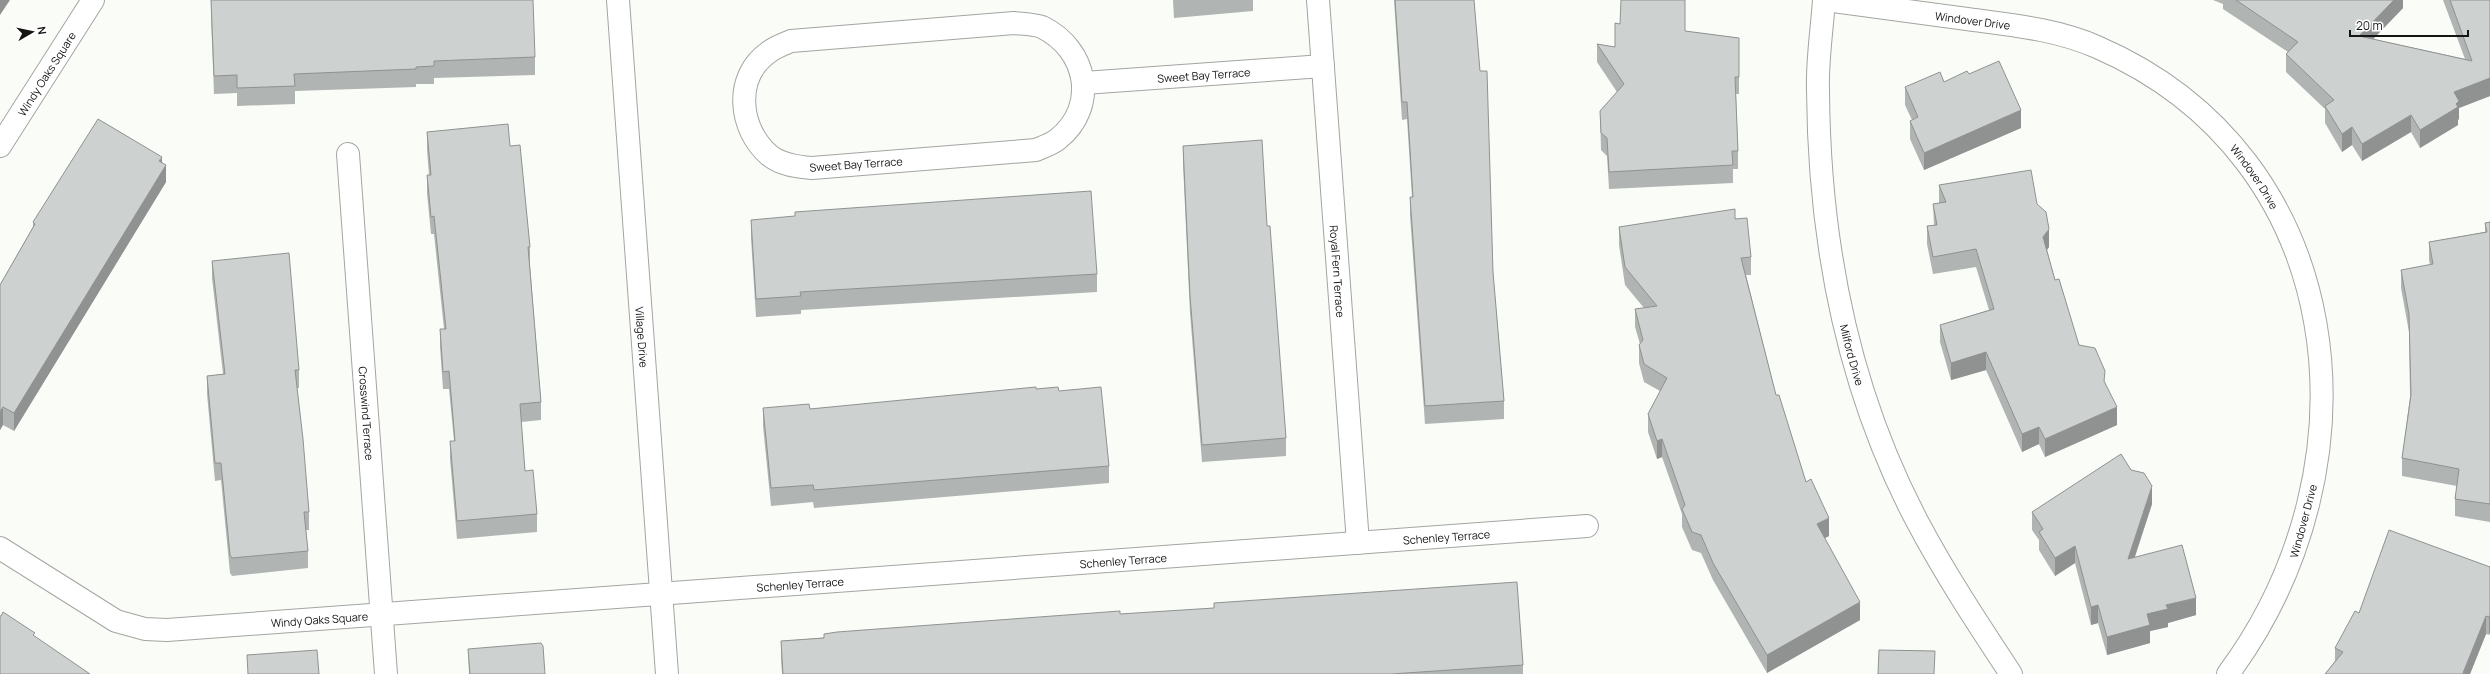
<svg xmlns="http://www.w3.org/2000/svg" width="2490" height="674" viewBox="0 0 2490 674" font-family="Manrope,sans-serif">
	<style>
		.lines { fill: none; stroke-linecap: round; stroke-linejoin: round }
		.street-casing { stroke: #a3a5a1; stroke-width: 24 }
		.street { stroke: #fff; stroke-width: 22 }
		.wall { fill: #b0b4b2 }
		.shaded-wall { fill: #909291 }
		.building { fill: #cdd1cf; stroke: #909291 }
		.labels { text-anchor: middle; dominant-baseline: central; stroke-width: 4; stroke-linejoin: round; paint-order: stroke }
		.street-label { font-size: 11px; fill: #141413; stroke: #fff }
	</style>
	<rect width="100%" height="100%" fill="#fafcf8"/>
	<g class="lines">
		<defs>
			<g id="street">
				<path id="s1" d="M 618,0 L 667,674"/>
				<path id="s2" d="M 1318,0 L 1358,543"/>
				<path id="s3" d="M 1824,0 C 1822,30 1817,60 1818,90 C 1819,239 1847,388 1917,521 C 1945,574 1978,624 2011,674"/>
				<path id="s4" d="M 1826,0 C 1873,6 1920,13 1967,19 C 2011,25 2056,29 2097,47 C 2351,157 2382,466 2228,674"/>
				<path d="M 1014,23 C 1023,24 1034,24 1042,27 C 1087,49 1099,106 1058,139 C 1052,144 1043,147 1036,150 L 812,168 C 798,167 781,165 769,155 C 739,129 733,77 769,52 C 775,47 784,44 791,41 Z"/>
				<path id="s5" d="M 1084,83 L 1323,66"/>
				<path id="s6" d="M 0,146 L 93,0"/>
				<path id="s7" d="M 348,154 L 386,674"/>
				<path id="s8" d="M 0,548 L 116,621 L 145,629 L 167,630 L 1587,526"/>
			</g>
		</defs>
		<!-- street casing -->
		<use href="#street" class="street-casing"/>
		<!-- street -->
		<use href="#street" class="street"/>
	</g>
	<!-- wall -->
	<g class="wall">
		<polygon points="211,0 535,57 535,75 434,78 434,84 416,84 416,87 295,91 295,104 237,106 237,93 214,94 211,16"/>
		<polygon points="1173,0 1253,0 1253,11 1174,18"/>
		<polygon points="1394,0 1474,0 1493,272 1504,401 1504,419 1425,424 1410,215 1410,197 1412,197 1407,119 1402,120"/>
		<polygon points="2213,0 2403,0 2403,8 2373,39 2465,59 2443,0 2490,0 2490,96 2459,108 2459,119 2458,120 2458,125 2420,148 2411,132 2362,161 2352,145 2342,152 2325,123 2325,109 2286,72 2286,54 2288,52 2223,9 2223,4"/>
		<polygon points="1620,24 1685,31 1739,38 1739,94 1736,94 1738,151 1738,169 1733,169 1733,183 1609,189 1607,156 1601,150 1600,111 1617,92 1597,62 1597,44 1615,47"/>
		<polygon points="1969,74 2021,128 1924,170 1910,139 1910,121 1912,120 1905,105 1905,87 1944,82"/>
		<polygon points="427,132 510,146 530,247 530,265 541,402 541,420 521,422 525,471 537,514 537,532 457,539 450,459 450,441 454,441 449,389 443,389 440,347 440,329 444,329 434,234 431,234 427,193 427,175 429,175 427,150"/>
		<polygon points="1183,146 1267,226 1286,438 1286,456 1202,462 1190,313 1183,164"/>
		<polygon points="162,162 166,182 14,431 3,425 0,430 0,285 33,227 33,222"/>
		<polygon points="1939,185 2037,204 2049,247 2047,250 2055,280 2079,345 2105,383 2117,425 2045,457 2039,444 2022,452 1986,370 1951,380 1940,342 1940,325 1989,310 1976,267 1933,274 1927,244 1927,226 1934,225 1933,204 1939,203"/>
		<polygon points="1735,219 1751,257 1751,275 1746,275 1776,395 1806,482 1829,536 1825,538 1860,620 1767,673 1713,580 1701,553 1692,550 1682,527 1682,514 1662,457 1657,459 1648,432 1648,414 1660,391 1644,382 1639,363 1639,345 1640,344 1635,327 1635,309 1644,308 1625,285 1619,245 1619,227"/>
		<polygon points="751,220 1097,274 1097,292 801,310 801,314 756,317 751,238"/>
		<polygon points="2490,222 2490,522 2455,516 2455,499 2457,486 2402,476 2402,458 2410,397 2409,332 2401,288 2401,270 2430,265 2429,260 2429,242 2485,232 2485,223"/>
		<polygon points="212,261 299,370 299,388 297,388 309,512 309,530 306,530 308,551 308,568 232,576 230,573 221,480 215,481 207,394 207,376 223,374 212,278"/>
		<polygon points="1036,389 1059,391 1109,466 1109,483 814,508 813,502 771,506 763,426 763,408 810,409"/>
		<polygon points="2152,504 2135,557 2196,615 2168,623 2168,627 2150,631 2150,643 2107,655 2098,623 2091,625 2075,563 2055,576 2039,550 2039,540 2032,530 2032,512"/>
		<polygon points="2490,567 2489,635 2486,634 2470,674 2325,674 2335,661 2335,648 2359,613"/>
		<polygon points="1120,614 1523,665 1523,674 782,674 781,659 781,641"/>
		<polygon points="468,649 545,674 469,674"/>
	</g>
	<!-- shaded-wall -->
	<g class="shaded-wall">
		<polygon points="0,0 10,0 0,15"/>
		<polygon points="2394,0 2403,0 2403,8 2359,54 2359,36"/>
		<polygon points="2490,78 2490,96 2459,108 2459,119 2458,120 2458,125 2420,148 2420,130 2454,92"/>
		<polygon points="2021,110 2021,128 1924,170 1924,153"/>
		<polygon points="2411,115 2411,132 2362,161 2362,144"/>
		<polygon points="2352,127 2352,145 2342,152 2342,134"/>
		<polygon points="162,157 162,171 166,165 166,182 14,431 14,413"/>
		<polygon points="2049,229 2049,247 2043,255 2043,237"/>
		<polygon points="1986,352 1986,370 1951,380 1951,363"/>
		<polygon points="3,407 3,425 0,430 0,412"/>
		<polygon points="2117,407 2117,425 2045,457 2045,439"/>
		<polygon points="2039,427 2039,444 2022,452 2022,434"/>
		<polygon points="1662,439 1662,457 1657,459 1657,441"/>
		<polygon points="2152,486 2152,504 2128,577 2128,559"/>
		<polygon points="1829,518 1829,536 1817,542 1817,524"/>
		<polygon points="2075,546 2075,563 2055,576 2055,558"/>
		<polygon points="2196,598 2196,615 2168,623 2168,627 2150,631 2150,643 2107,655 2107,637 2147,614 2166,605"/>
		<polygon points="1860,602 1860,620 1767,673 1767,655"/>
		<polygon points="2098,605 2098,623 2091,625 2091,607"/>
		<polygon points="2490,615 2490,633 2489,635 2489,617"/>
		<polygon points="2486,616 2486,634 2470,674 2463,674"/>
	</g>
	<!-- building -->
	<g class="building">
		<polygon points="211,0 533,0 535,57 434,61 434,66 416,67 416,69 294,74 295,86 237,88 237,75 214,76"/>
		<polygon points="1395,0 1474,0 1480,71 1487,71 1493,272 1504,401 1425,406 1410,197 1413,197 1407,102 1402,102"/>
		<polygon points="1621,0 1685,0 1685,31 1739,38 1739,77 1735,77 1738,151 1732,151 1733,165 1609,172 1607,138 1601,133 1600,111 1624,84 1597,44 1615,47 1615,23 1620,24"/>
		<polygon points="2236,0 2394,0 2359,36 2472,61 2450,0 2490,0 2490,78 2454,92 2459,101 2456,104 2458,107 2420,130 2411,115 2362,144 2352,127 2342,134 2325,106 2334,100 2286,54 2298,42"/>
		<polygon points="1999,61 2021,110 1924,153 1910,121 1918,117 1905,87 1940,72 1944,82 1967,71 1969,74"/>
		<polygon points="98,119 162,157 159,161 166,165 14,413 3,407 0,412 0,285 35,224 33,222"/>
		<polygon points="508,124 510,146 520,145 530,247 528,247 541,402 520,404 525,471 533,470 537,514 457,521 450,441 455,441 449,371 443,372 440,329 446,329 434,216 431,217 427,175 431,175 427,132"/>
		<polygon points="1262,140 1267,226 1270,226 1286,438 1202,445 1190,296 1183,146"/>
		<polygon points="2031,170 2037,204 2046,212 2049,229 2043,237 2055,280 2059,279 2079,345 2095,348 2105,371 2104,381 2117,407 2045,439 2039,427 2022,434 1986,352 1951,363 1940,325 1994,309 1976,249 1933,257 1927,226 1937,225 1933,204 1946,202 1939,185"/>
		<polygon points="1091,191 1097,274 800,292 801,296 756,299 751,220 795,216 795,212"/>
		<polygon points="1735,209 1735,219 1747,218 1751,257 1741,258 1776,395 1779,395 1806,482 1811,479 1829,518 1817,524 1860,602 1767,655 1713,563 1701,535 1692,532 1682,509 1685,505 1662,439 1657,441 1648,414 1667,378 1644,364 1639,345 1643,340 1635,309 1657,306 1625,267 1619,227"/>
		<polygon points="2490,222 2490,504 2455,499 2459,469 2402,458 2411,395 2409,314 2401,270 2433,264 2429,242 2487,232 2485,223"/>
		<polygon points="289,253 299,370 295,370 303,439 309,512 304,512 308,551 232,558 230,555 221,463 215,463 207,376 225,374 212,261"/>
		<polygon points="1036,387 1036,389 1058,387 1059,391 1101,387 1109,466 814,490 813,485 771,488 763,408 809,404 810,409"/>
		<polygon points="2121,454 2131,470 2144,473 2152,486 2128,559 2182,545 2196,598 2166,605 2168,609 2147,614 2150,625 2107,637 2098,605 2091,607 2075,546 2055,558 2039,532 2043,529 2032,512"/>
		<polygon points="2389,530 2490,567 2490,615 2489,617 2486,616 2463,673 2463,674 2325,674 2343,652 2335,648 2355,611 2359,613"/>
		<polygon points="1517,582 1523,665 1391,674 783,674 781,641 824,638 824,634 837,632 1120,611 1120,614 1214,608 1214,603"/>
		<polygon points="3,612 35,633 33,635 90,674 0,674 0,616 1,616"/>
		<polygon points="541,643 543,646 545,674 470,674 468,649"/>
		<polygon points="317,650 319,674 248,674 247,655"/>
		<polygon points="1879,650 1935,651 1934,674 1878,674"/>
	</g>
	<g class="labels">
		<!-- street labels -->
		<g class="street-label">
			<text stroke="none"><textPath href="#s4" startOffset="148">Windover Drive</textPath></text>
			<text stroke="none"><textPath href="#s6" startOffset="86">Windy Oaks Square</textPath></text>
			<text stroke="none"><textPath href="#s5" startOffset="120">Sweet Bay Terrace</textPath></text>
			<text transform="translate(856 164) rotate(-4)">Sweet Bay Terrace</text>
			<text stroke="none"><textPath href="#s4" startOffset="483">Windover Drive</textPath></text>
			<text stroke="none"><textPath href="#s2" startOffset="272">Royal Fern Terrace</textPath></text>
			<text stroke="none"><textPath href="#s1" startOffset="338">Village Drive</textPath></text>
			<text stroke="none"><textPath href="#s3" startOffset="358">Milford Drive</textPath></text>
			<text stroke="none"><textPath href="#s7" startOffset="260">Crosswind Terrace</textPath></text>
			<text transform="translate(2303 521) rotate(-75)">Windover Drive</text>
			<text stroke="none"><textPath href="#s8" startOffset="1472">Schenley Terrace</textPath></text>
			<text stroke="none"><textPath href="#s8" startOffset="1148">Schenley Terrace</textPath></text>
			<text stroke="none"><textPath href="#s8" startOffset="824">Schenley Terrace</textPath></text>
			<text stroke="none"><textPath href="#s8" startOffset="342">Windy Oaks Square</textPath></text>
		</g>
	</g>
	<!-- north arrow -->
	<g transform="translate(32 32) rotate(81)" stroke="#ffffff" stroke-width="3" paint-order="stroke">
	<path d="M0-3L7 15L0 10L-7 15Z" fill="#141413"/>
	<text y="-6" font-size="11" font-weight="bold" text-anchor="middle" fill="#141413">N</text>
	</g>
	<!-- scale -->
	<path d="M2350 30v6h118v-6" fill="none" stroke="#141413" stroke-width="2"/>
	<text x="2356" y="30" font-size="12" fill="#141413" stroke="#ffffff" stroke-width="3" paint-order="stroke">20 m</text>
</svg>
